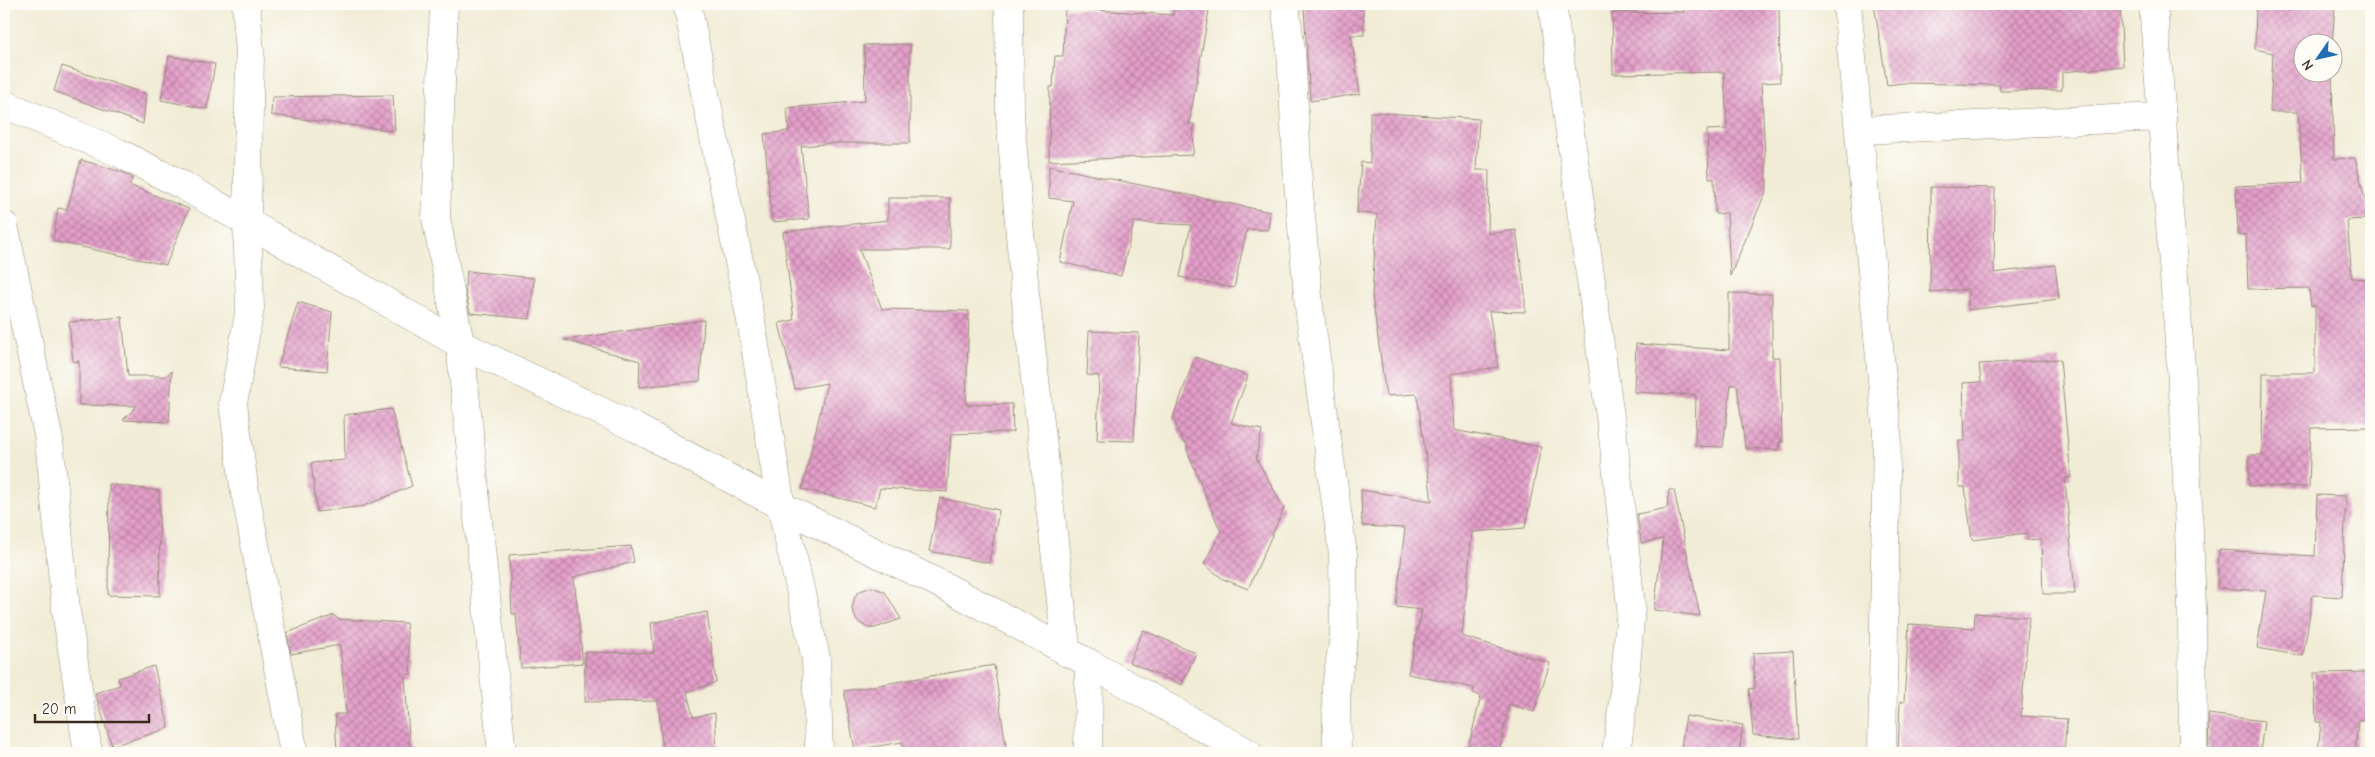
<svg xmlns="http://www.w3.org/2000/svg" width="2375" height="757" viewBox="0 0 2375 757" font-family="'Comic Neue',sans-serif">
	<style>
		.building { fill: url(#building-cross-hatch) }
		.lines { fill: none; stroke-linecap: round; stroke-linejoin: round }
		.street-casing { stroke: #968b7a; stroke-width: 29 }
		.street { stroke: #fff; stroke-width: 28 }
	</style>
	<defs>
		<pattern id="building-cross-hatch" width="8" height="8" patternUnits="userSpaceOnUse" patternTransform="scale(1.25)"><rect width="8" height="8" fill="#e49fca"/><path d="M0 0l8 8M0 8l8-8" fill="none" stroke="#ba82a3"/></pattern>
	</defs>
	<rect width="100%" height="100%" fill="#fdfcf7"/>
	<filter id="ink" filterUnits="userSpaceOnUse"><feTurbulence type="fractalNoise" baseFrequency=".02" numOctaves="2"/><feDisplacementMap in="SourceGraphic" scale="10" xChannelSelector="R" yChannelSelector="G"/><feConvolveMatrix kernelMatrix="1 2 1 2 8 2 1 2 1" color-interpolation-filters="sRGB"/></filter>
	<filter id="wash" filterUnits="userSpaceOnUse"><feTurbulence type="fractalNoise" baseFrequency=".0096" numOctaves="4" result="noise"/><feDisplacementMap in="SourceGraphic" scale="20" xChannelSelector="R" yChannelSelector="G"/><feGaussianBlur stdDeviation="1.12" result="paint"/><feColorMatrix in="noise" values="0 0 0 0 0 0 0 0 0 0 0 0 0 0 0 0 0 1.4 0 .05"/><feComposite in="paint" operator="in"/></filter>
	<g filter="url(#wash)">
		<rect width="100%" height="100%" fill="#f1ecd6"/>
		<g id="blocks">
			<!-- building -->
			<g class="building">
				<polygon points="1174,4 1210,4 1189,124 1194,124 1193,155 1049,161 1050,87 1053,87 1055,56 1063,56 1065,8 1173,15"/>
				<polygon points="1683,4 1779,4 1780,82 1761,83 1767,189 1730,276 1727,213 1715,214 1714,179 1709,178 1707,130 1727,129 1724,72 1613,74 1612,13 1684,12"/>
				<polygon points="1874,4 2120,4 2123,66 2062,72 2062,90 2000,91 2000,85 1903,83 1887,85"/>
				<polygon points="2256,4 2335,4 2332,46 2332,42 2302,42 2302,72 2332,72 2334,159 2355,158 2370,219 2347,220 2352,278 2367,279 2367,376 2371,376 2371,427 2311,428 2309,487 2249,486 2249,455 2262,455 2263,373 2315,373 2315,306 2311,306 2309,288 2248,289 2246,235 2238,235 2236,186 2303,183 2298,112 2270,112 2273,53 2255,49"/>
				<polygon points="1304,7 1363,7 1364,35 1351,35 1360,94 1310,101"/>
				<polygon points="910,44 910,143 836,143 801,146 809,219 772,222 764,134 789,131 787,108 865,101 864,45"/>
				<polygon points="169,56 215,64 207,109 161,100"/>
				<polygon points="62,66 146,94 143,124 54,91"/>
				<polygon points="393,95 395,131 271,115 272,97"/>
				<polygon points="1370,112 1479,119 1476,170 1489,170 1488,234 1516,230 1525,293 1525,312 1489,311 1498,367 1451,374 1454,430 1541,447 1525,528 1472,532 1462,636 1550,663 1534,712 1509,704 1499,753 1467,753 1481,696 1473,693 1474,688 1408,674 1422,610 1396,607 1405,528 1362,526 1361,490 1432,501 1417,394 1386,396 1372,295 1377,214 1357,213 1361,162 1370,163"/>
				<polygon points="81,160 122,172 133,178 129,185 189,209 166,265 53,241 58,208 67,210"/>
				<polygon points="1049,166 1270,212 1268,230 1247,229 1234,288 1180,277 1191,225 1134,222 1121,276 1060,262 1073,201 1049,198"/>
				<polygon points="1931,187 1995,188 1994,273 2055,265 2059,299 1968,310 1968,289 1930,292"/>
				<polygon points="888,198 950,198 950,249 859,249 882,309 969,311 966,405 1012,404 1013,432 951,434 947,492 880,488 875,507 802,489 827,383 795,389 779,323 794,320 783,232 888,220"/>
				<polygon points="467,271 534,278 530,319 470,313 465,289"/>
				<polygon points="1729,293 1772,294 1772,357 1780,357 1782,442 1779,442 1780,450 1745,448 1737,385 1731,385 1723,447 1695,446 1696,395 1634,392 1636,344 1729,350"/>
				<polygon points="298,302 332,312 327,371 278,367"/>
				<polygon points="122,317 128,376 166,376 172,371 169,422 123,420 137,406 79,405 79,361 73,362 69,322"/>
				<polygon points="704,320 700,381 639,387 640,361 564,340"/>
				<polygon points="1089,331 1139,333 1134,441 1097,440 1099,376 1087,375"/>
				<polygon points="1195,357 1248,376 1231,423 1262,430 1256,458 1284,508 1248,589 1223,579 1204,564 1221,532 1187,450 1187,443 1184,443 1173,418"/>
				<polygon points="2060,359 2071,478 2065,478 2075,594 2043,594 2041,539 2027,540 2027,533 1972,540 1965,487 1959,487 1959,441 1965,441 1963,383 1981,382 1979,364"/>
				<polygon points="391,409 412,486 364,506 317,512 311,463 345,460 344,415"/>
				<polygon points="109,484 159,491 160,596 108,595"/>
				<polygon points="1669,490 1674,490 1700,616 1654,610 1663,539 1641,543 1637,514 1667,508"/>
				<polygon points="2317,495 2346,496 2342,597 2313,595 2303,656 2257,648 2266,591 2217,588 2219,550 2315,556"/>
				<polygon points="940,498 999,510 989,563 929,551"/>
				<polygon points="631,546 634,562 574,577 583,663 521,668 516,614 512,614 509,555"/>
				<polygon points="872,587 885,592 901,619 875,628 868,628 857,621 852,609 855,596 860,591"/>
				<polygon points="707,612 716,682 687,692 693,717 715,713 717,753 663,753 658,701 585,702 585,652 654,653 651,623"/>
				<polygon points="1975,613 2029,617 2021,716 2067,719 2064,753 1898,753 1900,702 1904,702 1909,624 1974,628"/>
				<polygon points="334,615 338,619 406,623 411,674 405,675 410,753 337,753 335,714 346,714 340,645 291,654 287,633"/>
				<polygon points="1143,630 1196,653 1182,685 1129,662"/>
				<polygon points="1793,651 1798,739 1753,735 1749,689 1755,688 1753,653"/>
				<polygon points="994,665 1007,753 904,753 902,742 855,750 844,691"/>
				<polygon points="154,666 169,728 112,746 95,693 120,685 118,678"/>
				<polygon points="2371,672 2371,720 2358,721 2355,753 2318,753 2321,722 2316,722 2314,673"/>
				<polygon points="2208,714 2264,721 2260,753 2209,753"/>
				<polygon points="1686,716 1743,725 1739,753 1680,753"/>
			</g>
		</g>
	</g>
	<g filter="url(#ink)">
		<use href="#blocks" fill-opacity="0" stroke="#968b7a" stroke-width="1"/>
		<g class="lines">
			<defs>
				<g id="street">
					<polyline points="246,4 250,53 247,221 250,308 233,403 244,486 294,753"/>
					<polyline points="444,4 436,218 460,344 502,753"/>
					<polyline points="687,4 751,321 781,506 816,658 819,753"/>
					<polyline points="1009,4 1010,115 1025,293 1067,653"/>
					<polyline points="1285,4 1291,51 1298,182 1309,307 1343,554 1344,636 1336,687 1337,753"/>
					<polyline points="1552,4 1614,445 1631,607 1623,703 1616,753"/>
					<polyline points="1847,4 1887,433 1882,753"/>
					<polyline points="2153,4 2184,406 2192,608 2193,753"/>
					<polyline points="4,104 119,153 182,185 460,344 636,428 781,506 952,590 1089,663 1248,753"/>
					<polyline points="1860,130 2162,117"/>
					<polyline points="4,225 49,440 66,610 88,753"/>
					<polyline points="1088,753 1089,663"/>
				</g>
			</defs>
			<!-- street casing -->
			<use href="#street" class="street-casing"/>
			<!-- street -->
			<use href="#street" class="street"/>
		</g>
	</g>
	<!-- margin -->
	<rect width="2375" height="757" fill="none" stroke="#fdfcf7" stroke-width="20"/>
	<!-- north arrow -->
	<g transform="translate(2318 58) rotate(236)"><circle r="24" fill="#fdfcf7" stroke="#afa8a0"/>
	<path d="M0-4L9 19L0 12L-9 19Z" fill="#1f6fb2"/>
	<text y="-8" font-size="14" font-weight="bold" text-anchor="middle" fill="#3b2a1e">N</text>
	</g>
	<!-- scale -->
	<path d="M35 714v8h114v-8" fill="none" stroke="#3b2a1e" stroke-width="2.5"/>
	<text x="42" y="714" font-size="15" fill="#3b2a1e" stroke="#fdfcf7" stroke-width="4" paint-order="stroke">20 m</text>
</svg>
